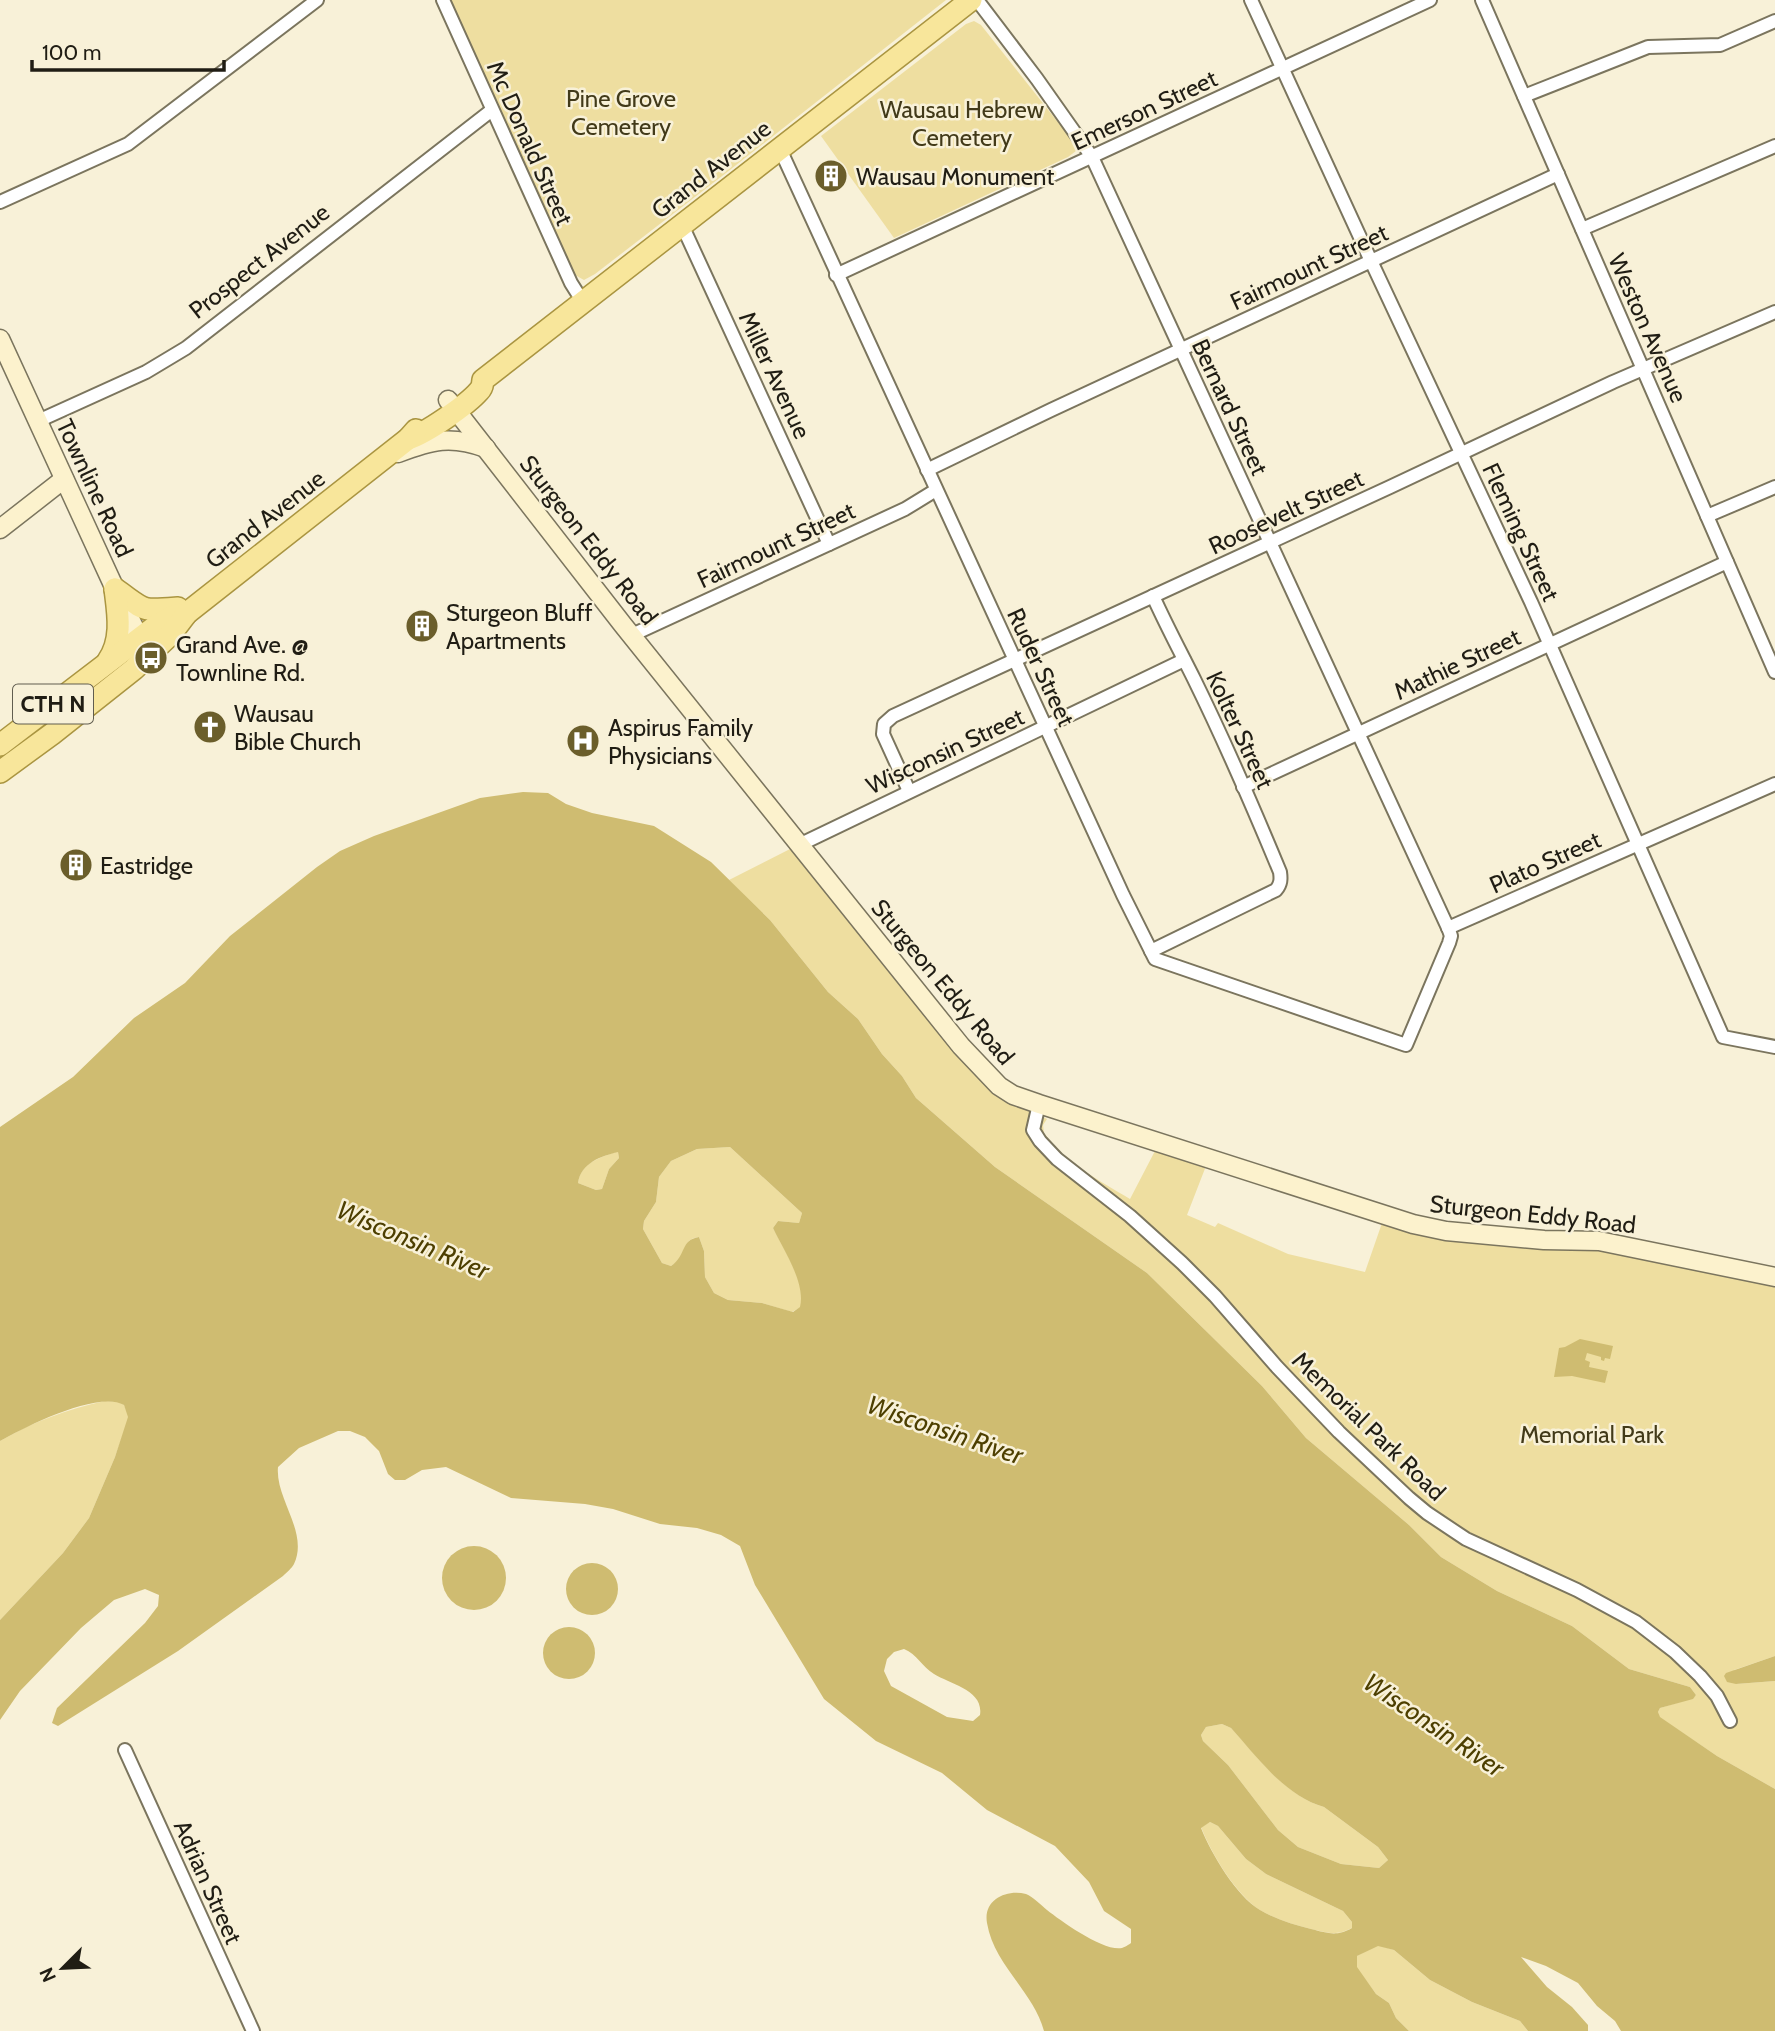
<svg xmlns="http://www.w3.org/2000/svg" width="1775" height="2031" viewBox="0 0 1775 2031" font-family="Cabin,sans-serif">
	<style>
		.green { fill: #eedea0 }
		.water { fill: #cfbc71; fill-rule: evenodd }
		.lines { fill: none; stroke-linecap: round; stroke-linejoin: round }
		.street-casing { stroke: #7b755e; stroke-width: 16 }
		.secondary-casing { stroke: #7b755e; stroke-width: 21 }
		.primary-casing { stroke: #aa9541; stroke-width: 24 }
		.street { stroke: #fff; stroke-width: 12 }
		.secondary { stroke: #fcf2cd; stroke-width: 18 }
		.primary { stroke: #f8e69b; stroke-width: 21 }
		.labels { text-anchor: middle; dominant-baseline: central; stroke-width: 5; stroke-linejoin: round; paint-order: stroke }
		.shield { fill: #f8f1d8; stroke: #615d4f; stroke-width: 2 }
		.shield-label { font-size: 23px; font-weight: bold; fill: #201d14 }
		.park-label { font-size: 24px; fill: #423a19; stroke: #f8f1d8 }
		.street-label { font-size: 24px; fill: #201d14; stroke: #f8f1d8 }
		.poi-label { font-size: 24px; fill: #201d14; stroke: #f8f1d8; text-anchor: start }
		.water-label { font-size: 26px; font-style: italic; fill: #4d3f00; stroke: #f8f1d8 }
	</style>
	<rect width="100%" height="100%" fill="#f8f1d8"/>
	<!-- green -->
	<g class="green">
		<polygon points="447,0 946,0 726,173 595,274 584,280 575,275 562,251"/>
		<polygon points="974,21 981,25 1076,145 1076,151 1068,157 894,238 821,136 966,24"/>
		<path d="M 792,848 L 947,1042 C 957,1055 968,1068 980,1079 C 1000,1096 1024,1107 1047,1119 L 1043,1125 L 1044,1133 C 1065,1163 1100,1181 1130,1199 L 1156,1149 L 1206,1166 L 1187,1215 L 1215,1227 L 1218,1223 L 1288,1254 L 1365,1272 L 1382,1223 L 1585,1247 L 1775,1285 L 1775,1656 L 1734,1670 L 1736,1684 L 1775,1681 L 1775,1789 L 1717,1756 L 1659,1717 L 1658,1712 L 1660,1708 L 1693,1698 L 1696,1695 L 1690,1687 L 1629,1669 L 1572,1626 L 1497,1591 L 1441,1557 L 1409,1525 L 1306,1438 L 1262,1386 L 1147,1273 L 995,1167 L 916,1098 L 902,1076 L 882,1054 L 858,1019 L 828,992 L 770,920 L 729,880 Z"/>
		<path d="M 730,1147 L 802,1213 L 799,1223 L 778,1221 L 773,1228 C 784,1249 806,1283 801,1307 L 792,1312 L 762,1303 L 728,1300 L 714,1293 L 705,1277 L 704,1251 L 699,1237 C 684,1239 687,1248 680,1258 C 678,1261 674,1264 671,1266 L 662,1263 L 643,1229 L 644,1221 L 656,1202 L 659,1177 L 671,1161 L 697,1149 Z"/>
		<path d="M 618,1151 L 619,1158 L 609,1169 L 602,1189 L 596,1190 L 578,1183 C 581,1162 600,1158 618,1151 Z"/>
		<path d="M 105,1401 L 119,1402 L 124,1405 L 129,1417 L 115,1457 L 89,1518 L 63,1553 L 0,1620 L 0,1441 C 33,1422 67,1409 105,1401 Z"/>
		<path d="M 1222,1724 L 1231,1728 C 1257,1756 1285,1796 1324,1807 L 1378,1847 L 1388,1860 L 1379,1868 L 1341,1864 L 1298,1847 L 1278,1830 L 1228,1765 L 1203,1741 L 1201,1735 L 1206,1727 Z"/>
		<path d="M 1210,1822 L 1218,1826 L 1246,1859 L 1266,1874 L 1343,1911 L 1352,1922 L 1352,1928 C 1336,1936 1328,1933 1311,1929 C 1294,1925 1275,1919 1260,1910 C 1236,1895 1211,1853 1201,1827 Z"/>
		<polygon points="1378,1945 1394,1950 1430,1980 1472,2002 1520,2021 1528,2031 1409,2031 1396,2018 1389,2003 1376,1994 1356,1967 1357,1956"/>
	</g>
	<!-- water -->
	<g class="water">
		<path d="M 523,792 L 548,793 L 566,804 L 592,813 L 654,826 L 711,862 L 770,920 L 828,992 L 858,1019 L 882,1054 L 902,1076 L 916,1098 L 995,1167 L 1147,1273 L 1262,1386 L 1306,1438 L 1409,1525 L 1441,1557 L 1497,1591 L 1572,1626 L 1629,1669 L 1690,1687 L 1696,1695 L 1693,1699 L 1660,1708 L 1658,1712 L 1660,1717 L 1717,1756 L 1775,1789 L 1775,2031 L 1621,2031 L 1615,2021 L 1597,2006 L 1578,1983 L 1546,1966 L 1521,1957 L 1547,1987 L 1572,2007 L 1588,2025 L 1588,2031 L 1528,2031 L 1520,2021 L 1472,2002 L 1430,1980 L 1394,1950 L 1378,1946 L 1357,1956 L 1357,1967 L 1376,1994 L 1389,2003 L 1396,2018 L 1409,2031 L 1044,2031 C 1033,1991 994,1965 987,1923 C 983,1900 1006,1889 1026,1894 C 1033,1897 1041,1905 1047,1910 C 1061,1921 1104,1952 1122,1948 C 1123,1948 1130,1944 1131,1943 L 1131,1929 L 1104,1911 L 1089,1882 L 1055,1846 L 987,1810 L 942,1773 L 876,1741 L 824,1699 L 755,1585 L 740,1546 L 721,1535 L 697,1528 L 660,1524 L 613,1509 L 585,1504 L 511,1498 L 446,1467 L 422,1470 L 405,1480 L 395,1480 L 388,1474 L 379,1451 L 365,1437 L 350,1431 L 338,1431 L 299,1448 L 278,1467 C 275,1499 309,1532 294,1564 C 292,1568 286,1573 283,1576 L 178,1651 L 58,1726 L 52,1723 L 57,1708 L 145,1623 L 158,1606 L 159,1595 L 145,1589 L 114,1600 L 81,1628 L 20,1691 L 0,1720 L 0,1620 L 63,1553 L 89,1518 L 115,1457 L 128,1417 L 124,1405 C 98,1390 25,1427 0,1441 L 0,1127 L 73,1077 L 134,1018 L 185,983 L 230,936 L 317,867 L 340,851 L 374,836 L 480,798 ZM 730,1147 L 802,1213 L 799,1223 L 778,1221 L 773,1228 C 783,1249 806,1283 800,1307 L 793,1312 L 762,1303 L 728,1300 L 714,1293 L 705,1277 L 704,1251 L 699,1237 C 680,1240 687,1255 671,1266 L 662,1263 L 643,1229 L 644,1221 L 656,1202 L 659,1177 L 671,1161 L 697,1149 ZM 618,1152 L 619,1158 L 609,1169 L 602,1189 L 596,1190 L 578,1183 C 581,1163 601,1156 618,1152 ZM 904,1649 C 917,1654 922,1667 934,1674 C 950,1684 984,1690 980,1715 L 973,1721 L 947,1717 L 891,1686 L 884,1671 L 887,1659 L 894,1652 ZM 1222,1724 L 1231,1728 C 1257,1757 1285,1796 1324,1807 L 1378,1847 L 1388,1860 L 1379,1868 L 1341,1864 L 1298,1847 L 1278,1830 L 1228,1765 L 1203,1741 L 1201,1735 L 1206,1727 ZM 1210,1822 L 1218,1826 L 1246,1859 L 1266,1874 L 1343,1911 L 1352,1922 L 1352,1928 C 1336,1937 1328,1933 1311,1929 C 1294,1925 1275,1919 1260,1910 C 1236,1896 1211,1853 1201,1828 Z"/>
		<polygon points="1580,1339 1613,1346 1610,1359 1605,1358 1604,1361 1601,1360 1601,1357 1587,1353 1585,1360 1590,1362 1589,1367 1608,1371 1605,1383 1572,1376 1554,1377 1559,1348 1565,1347"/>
		<circle cx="474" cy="1578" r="32"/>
		<circle cx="592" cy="1589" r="26"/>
		<circle cx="569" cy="1653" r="26"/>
		<polygon points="1775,1656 1775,1681 1736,1684 1727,1682 1724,1676 1726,1673"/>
	</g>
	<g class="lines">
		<defs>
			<g id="street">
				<polyline points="443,0 552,241 571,283 583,302"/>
				<polyline points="1251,0 1371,261 1531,602 1723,1037 1775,1047"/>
				<polyline points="1482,0 1775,672"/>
				<polyline points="1524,96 1648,47 1720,45 1775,21"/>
				<polyline points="780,149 1123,895 1155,959 1406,1045 1449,943 1451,936 1449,930 1092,157 1037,79 977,0"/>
				<polyline points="0,202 128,144 317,0"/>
				<polyline points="682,225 829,544"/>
				<polyline points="1582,229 1775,146"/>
				<polyline points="836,275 1430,0"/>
				<polyline points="38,421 146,372 186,348 492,110"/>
				<polyline points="927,470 1051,410 1558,174"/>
				<polyline points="1707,516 1775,487"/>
				<polyline points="632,635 905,509 936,490"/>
				<polyline points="1243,787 1727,562"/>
				<polyline points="909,791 883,734 884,724 893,716 1390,487 1613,382 1775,312"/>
				<polyline points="799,845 1184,660"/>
				<polyline points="1448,928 1775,784"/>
				<path d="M 1151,951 L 1276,890 C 1281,884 1281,879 1280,872 C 1253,807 1225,742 1194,679 C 1180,651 1166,625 1153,596"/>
				<polyline points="1039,1104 1033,1130 1040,1141 1057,1159 1130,1216 1182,1263 1215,1296 1277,1367 1339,1432 1409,1498 1427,1513 1466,1539 1577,1590 1636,1622 1675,1652 1700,1676 1717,1696 1730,1721"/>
				<polyline points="125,1750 253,2031"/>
			</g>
			<g id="secondary">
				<polyline points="0,339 115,589 145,649"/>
				<polyline points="448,400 623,625 961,1046 999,1086 1013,1095 1039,1104 1413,1224 1446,1231 1544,1240 1599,1241 1775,1277"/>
				<path d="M 398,453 C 432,440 451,435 486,448"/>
				<polyline points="0,529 64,479"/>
			</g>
			<g id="primary">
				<path d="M 408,439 C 425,434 467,405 479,391 C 483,387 482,386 483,380 L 971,0"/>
				<path d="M 115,589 C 147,611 138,611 178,608"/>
				<path d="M 108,661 C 123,639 118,613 115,589"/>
				<polyline points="0,745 157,625 171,617 187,613"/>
				<polyline points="0,772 52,734 134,669 171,634 187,613 408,439 416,430"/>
			</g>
		</defs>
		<!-- street casing -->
		<use href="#street" class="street-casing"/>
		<!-- secondary casing -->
		<use href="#secondary" class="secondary-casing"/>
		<!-- primary casing -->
		<use href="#primary" class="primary-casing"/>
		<!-- street -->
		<use href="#street" class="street"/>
		<!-- secondary -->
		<use href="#secondary" class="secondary"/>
		<!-- primary -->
		<use href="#primary" class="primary"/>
	</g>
	<!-- icons -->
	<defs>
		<symbol id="building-disc" viewBox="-11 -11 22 22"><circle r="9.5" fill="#6b5e2b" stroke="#f8f1d8"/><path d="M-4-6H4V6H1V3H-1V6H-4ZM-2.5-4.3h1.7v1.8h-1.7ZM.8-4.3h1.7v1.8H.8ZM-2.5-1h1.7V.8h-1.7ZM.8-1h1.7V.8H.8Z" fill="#fff"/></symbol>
		<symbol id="bus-disc" viewBox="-11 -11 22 22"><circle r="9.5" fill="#6b5e2b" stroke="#f8f1d8"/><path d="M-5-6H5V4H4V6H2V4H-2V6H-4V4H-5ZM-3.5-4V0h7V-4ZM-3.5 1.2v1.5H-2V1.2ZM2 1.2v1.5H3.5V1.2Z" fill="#fff"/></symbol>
		<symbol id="church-disc" viewBox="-11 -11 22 22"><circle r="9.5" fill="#6b5e2b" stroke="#f8f1d8"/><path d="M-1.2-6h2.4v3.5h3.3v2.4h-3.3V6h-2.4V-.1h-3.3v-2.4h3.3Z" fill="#fff"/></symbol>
		<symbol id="hospital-disc" viewBox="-11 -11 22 22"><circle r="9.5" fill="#6b5e2b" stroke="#f8f1d8"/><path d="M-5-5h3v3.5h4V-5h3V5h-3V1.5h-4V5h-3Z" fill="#fff"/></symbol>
	</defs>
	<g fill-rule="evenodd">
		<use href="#building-disc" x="812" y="157" width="38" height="38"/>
		<use href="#building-disc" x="403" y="607" width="38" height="38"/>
		<use href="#bus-disc" x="132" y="639" width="38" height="38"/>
		<use href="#church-disc" x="191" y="708" width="38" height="38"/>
		<use href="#hospital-disc" x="564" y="722" width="38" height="38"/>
		<use href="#building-disc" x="57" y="846" width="38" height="38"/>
	</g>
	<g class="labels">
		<!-- shield labels -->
		<rect class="shield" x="13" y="684.5" width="80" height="39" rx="5"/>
		<g class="shield-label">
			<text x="53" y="704">CTH N</text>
		</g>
		<!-- park labels -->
		<g class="park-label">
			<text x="621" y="98">Pine Grove<tspan x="621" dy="28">Cemetery</tspan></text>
			<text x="962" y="109">Wausau Hebrew<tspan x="962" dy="28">Cemetery</tspan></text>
			<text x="1592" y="1434">Memorial Park</text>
		</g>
		<!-- street labels -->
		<g class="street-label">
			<text transform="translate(1144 110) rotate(-25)">Emerson Street</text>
			<text transform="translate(530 143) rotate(66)">Mc Donald Street</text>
			<text transform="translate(711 169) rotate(-38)">Grand Avenue</text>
			<text transform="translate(259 261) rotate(-38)">Prospect Avenue</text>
			<text transform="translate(1309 267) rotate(-25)">Fairmount Street</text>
			<text transform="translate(1648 328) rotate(66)">Weston Avenue</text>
			<text transform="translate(775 375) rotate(65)">Miller Avenue</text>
			<text transform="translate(1230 407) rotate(65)">Bernard Street</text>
			<text transform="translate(95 488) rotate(65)">Townline Road</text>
			<text transform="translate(1286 512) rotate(-25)">Roosevelt Street</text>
			<text transform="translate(265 519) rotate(-38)">Grand Avenue</text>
			<text transform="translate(1521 532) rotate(65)">Fleming Street</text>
			<text transform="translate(589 540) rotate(52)">Sturgeon Eddy Road</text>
			<text transform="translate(776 545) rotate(-25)">Fairmount Street</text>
			<text transform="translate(1457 664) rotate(-25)">Mathie Street</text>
			<text transform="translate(1041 667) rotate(65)">Ruder Street</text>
			<text transform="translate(1240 730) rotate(65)">Kolter Street</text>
			<text transform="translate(945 751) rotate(-25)">Wisconsin Street</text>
			<text transform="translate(1545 862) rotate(-24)">Plato Street</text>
			<text transform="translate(943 982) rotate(50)">Sturgeon Eddy Road</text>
			<text transform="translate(1533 1214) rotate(6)">Sturgeon Eddy Road</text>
			<text transform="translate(1369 1426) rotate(44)">Memorial Park Road</text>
			<text transform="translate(208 1882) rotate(66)">Adrian Street</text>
		</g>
		<!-- poi labels -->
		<g class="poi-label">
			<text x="856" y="176">Wausau Monument</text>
			<text x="446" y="612">Sturgeon Bluff<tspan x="446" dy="28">Apartments</tspan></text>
			<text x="176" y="644">Grand Ave. @<tspan x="176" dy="28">Townline Rd.</tspan></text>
			<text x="234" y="713">Wausau<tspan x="234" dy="28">Bible Church</tspan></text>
			<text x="608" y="727">Aspirus Family<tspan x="608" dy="28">Physicians</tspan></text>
			<text x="100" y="865">Eastridge</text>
		</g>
		<!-- water labels -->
		<g class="water-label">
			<text transform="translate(413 1240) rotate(23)">Wisconsin River</text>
			<text transform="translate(945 1430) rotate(19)">Wisconsin River</text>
			<text transform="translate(1434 1725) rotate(34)">Wisconsin River</text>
		</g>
	</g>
	<!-- north arrow -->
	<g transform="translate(63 1968) rotate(246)" stroke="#f8f1d8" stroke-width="5" paint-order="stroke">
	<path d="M0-5L12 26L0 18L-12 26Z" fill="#201d14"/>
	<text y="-10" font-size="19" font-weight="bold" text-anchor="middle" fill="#201d14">N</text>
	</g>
	<!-- scale -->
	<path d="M32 60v10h192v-10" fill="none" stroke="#201d14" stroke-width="3.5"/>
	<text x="42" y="60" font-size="21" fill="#201d14" stroke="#f8f1d8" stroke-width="5" paint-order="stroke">100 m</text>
</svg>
